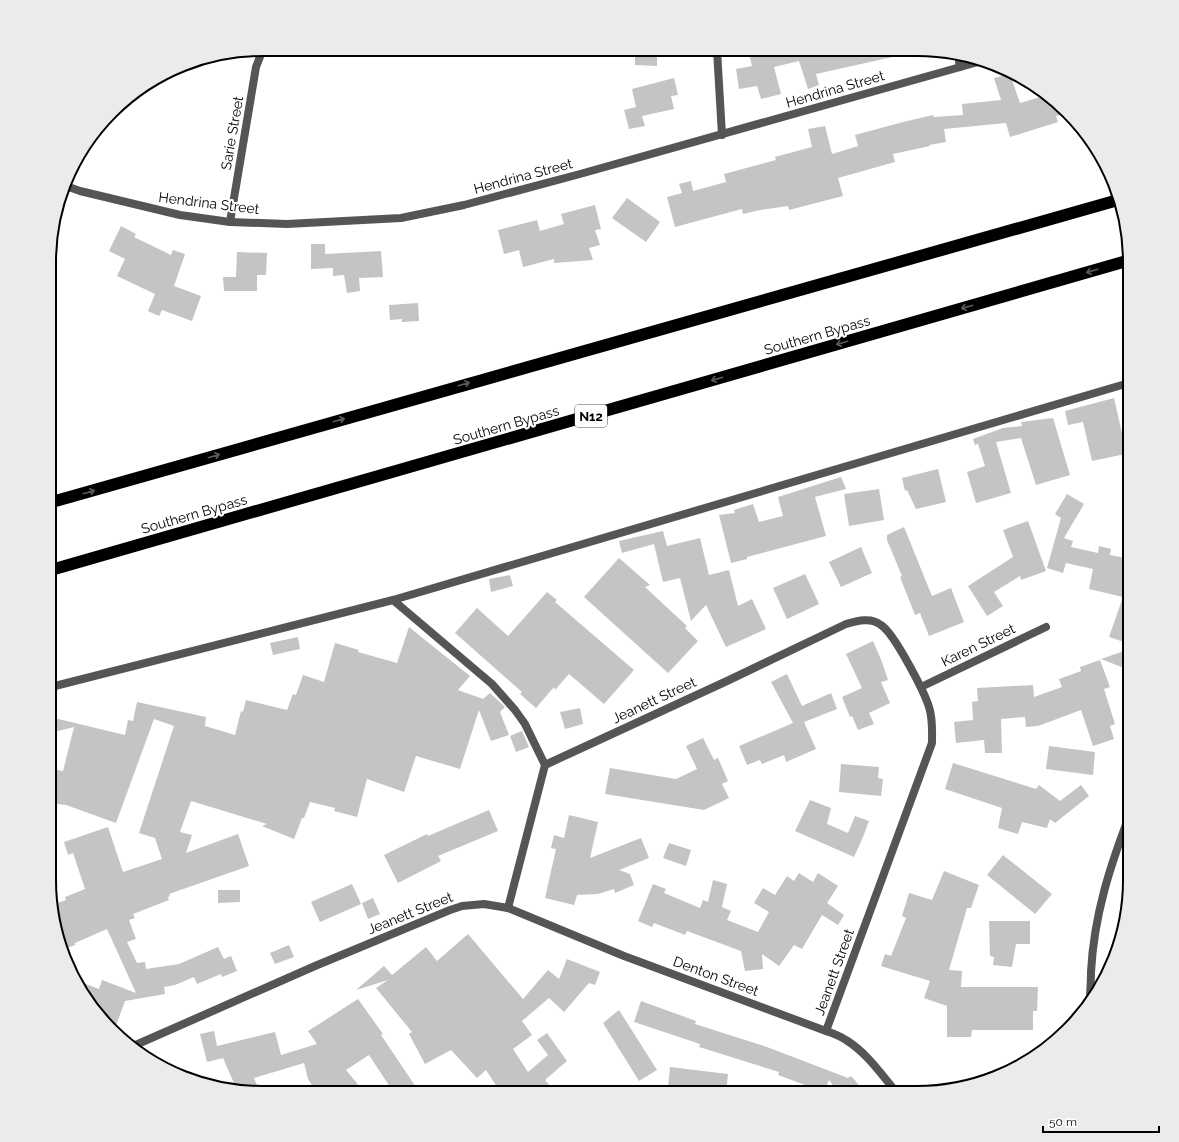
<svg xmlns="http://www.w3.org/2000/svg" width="1179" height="1142" viewBox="0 0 1179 1142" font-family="Raleway,sans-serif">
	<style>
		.building { fill: #c4c4c4 }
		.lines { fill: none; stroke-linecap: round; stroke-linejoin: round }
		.minor { stroke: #555; stroke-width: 8 }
		.tertiary { stroke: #555; stroke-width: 8 }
		.motorway { stroke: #000; stroke-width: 12 }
		.oneway { stroke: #595959 }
		.labels { text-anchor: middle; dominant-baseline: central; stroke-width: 4; stroke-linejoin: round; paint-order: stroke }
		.shield { fill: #fff; stroke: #4c4c4c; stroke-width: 1 }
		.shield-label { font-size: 13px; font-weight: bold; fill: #000 }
		.street-label { font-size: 14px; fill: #000; stroke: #fff }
		.rim { fill: none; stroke: #000; stroke-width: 2 }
	</style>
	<rect width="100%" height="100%" fill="#fff"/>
	<!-- building -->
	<g class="building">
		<polygon points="635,50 657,50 657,66 635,65"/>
		<polygon points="748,50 896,51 897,56 816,74 819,85 808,89 799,61 774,67 781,94 761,99 757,86 739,89 736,69 752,66"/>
		<polygon points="1010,74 1020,103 1044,96 1065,114 1056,116 1058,122 1010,137 1006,123 944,129 946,142 929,145 930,146 893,154 895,162 838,178 843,196 789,210 788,206 760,210 743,214 742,209 675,227 667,197 682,193 679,184 691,181 693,191 726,182 724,174 776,160 775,157 812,147 808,129 825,126 832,154 858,146 855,135 903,122 933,115 934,117 963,115 962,104 1001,100 994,78"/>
		<polygon points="674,78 678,95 671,96 674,109 642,116 645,126 629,129 624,110 636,107 632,89"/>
		<polygon points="627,198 660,222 646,242 612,218"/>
		<polygon points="595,205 601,229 595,230 600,245 589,248 593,260 554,263 554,259 523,267 519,250 504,254 498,230 537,220 540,231 564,224 561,214"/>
		<polygon points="121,226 136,234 134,237 171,255 173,250 185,254 174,286 201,296 192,321 162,310 159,316 148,311 155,294 117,276 125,259 109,251"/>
		<polygon points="311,244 325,244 325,254 381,251 383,277 359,278 360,291 347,293 344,275 333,276 333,268 311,269"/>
		<polygon points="237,252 267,253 266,275 257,275 257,291 224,291 223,277 236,277"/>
		<polygon points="418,303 419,321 402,322 402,319 390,320 389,305"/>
		<polygon points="1114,398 1124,442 1130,442 1130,453 1092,461 1083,422 1068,425 1065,411"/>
		<polygon points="1053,418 1070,475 1036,485 1021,438 996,442 1011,493 976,503 967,472 985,466 978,444 975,445 973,439 1003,428 1022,426 1021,422"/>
		<polygon points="938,469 946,502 916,509 907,490 905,491 902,478"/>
		<polygon points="841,477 846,489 815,497 826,536 747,557 747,559 731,563 719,515 735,513 734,510 753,504 759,522 783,516 778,497"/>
		<polygon points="879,489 884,520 849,526 844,494"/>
		<polygon points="1067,494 1084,504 1064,538 1073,541 1071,547 1098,553 1099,546 1111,549 1110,555 1130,559 1130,644 1109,637 1123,597 1089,589 1093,569 1066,563 1063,573 1047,568 1061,518 1055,514"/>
		<polygon points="1028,521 1046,571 1021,580 1020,576 994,592 1003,606 987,616 968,586 1013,557 1003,530"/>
		<polygon points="904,527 932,596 951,588 964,622 929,636 920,613 915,615 900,577 902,576 887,540 887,535"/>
		<polygon points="663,531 667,546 700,538 709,575 729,570 738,606 752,599 766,629 726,647 706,605 691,621 680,578 663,582 654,544 622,553 619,541"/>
		<polygon points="861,547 872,573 841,587 829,562"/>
		<polygon points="619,558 650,585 645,587 687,626 685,628 698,641 668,673 584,597"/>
		<polygon points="805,574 819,604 787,619 773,588"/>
		<polygon points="510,575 513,586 491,592 489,579"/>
		<polygon points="547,592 557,600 555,602 634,670 604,704 569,674 555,690 554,687 536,708 520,694 522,692 455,633 477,608 508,636"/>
		<polygon points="409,627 470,676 458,690 483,699 490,693 501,703 505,707 500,712 509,735 491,741 479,710 460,769 416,756 404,792 367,779 357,817 334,811 335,808 310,802 304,818 302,818 294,839 262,826 267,824 191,801 180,832 192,835 186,853 238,834 249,866 169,894 170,896 168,897 169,900 133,914 135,918 129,920 136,939 127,942 137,963 145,962 146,969 179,964 218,947 224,959 231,956 237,971 222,977 221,974 197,984 194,977 175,985 164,987 165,994 125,1001 114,1031 102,1019 105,1012 92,1008 78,981 99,989 102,980 136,993 107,929 75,943 75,945 61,950 52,905 66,900 65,897 85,889 73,853 68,855 64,842 108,827 123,872 162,859 155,838 139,833 174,726 154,719 116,823 66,805 50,803 50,769 63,771 74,727 50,733 50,717 125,735 128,720 133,721 137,702 206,717 205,726 235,735 241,711 243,712 246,700 287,710 293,694 296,695 303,675 324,682 335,643 359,650 358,652 397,663"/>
		<polygon points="298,637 300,649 273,655 270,643"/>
		<polygon points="873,641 882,662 888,680 881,682 890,703 869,713 874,724 858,730 852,716 850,717 842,697 862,688 846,654"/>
		<polygon points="1130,649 1130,654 1124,668 1101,659"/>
		<polygon points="1100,660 1110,687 1104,689 1115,724 1110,726 1114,739 1093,746 1081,710 1038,726 1026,727 1025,717 1001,719 1002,753 985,753 984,740 956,743 954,722 973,720 972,702 978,701 977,688 1033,685 1034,697 1062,687 1059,679 1081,671 1080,667"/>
		<polygon points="787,674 802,706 831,693 837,709 804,722 816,749 786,762 784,755 762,764 760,760 747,765 739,746 793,723 771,682"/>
		<polygon points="580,708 583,724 565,729 560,712"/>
		<polygon points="522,731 529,747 516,752 510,736"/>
		<polygon points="703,738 714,760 718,758 728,781 722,784 729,798 704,810 605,794 610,768 676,779 697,769 686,746"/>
		<polygon points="1049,746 1095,752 1093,775 1046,769"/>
		<polygon points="953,763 1036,789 1039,785 1060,801 1081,785 1089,796 1055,823 1050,819 1047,828 1022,822 1018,834 998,828 1002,808 945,789"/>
		<polygon points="841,764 879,767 878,778 883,779 881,796 839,792"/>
		<polygon points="810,800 831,808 827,824 848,833 855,816 869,821 863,837 854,857 795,831"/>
		<polygon points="489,810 498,831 438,856 441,861 398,883 384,855 427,834 428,836"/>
		<polygon points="569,815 598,822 590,858 641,838 649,858 619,870 630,874 634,885 615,893 614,889 598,894 577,895 574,905 545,898 556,849 551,848 554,835 564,838"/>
		<polygon points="669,843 691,850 686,866 663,858"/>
		<polygon points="1003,855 1052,894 1035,914 987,875"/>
		<polygon points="944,871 979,885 971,908 967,908 949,970 962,971 961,987 1038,987 1037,1011 1033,1011 1033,1030 972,1030 971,1037 947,1037 947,1006 924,998 930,981 881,966 885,954 891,956 906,918 902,916 909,893 932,900"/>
		<polygon points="799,873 813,882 818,873 838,886 827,903 844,915 838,925 822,915 802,949 794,945 779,966 762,954 763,969 745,971 741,951 687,931 685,935 654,923 652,927 638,921 653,884 666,889 664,893 700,908 703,900 708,902 713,880 727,884 722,907 731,911 727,920 758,932 769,912 754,903 763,888 775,895 787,876 794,881"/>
		<polygon points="352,884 361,904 320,922 311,902"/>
		<polygon points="218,890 240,890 240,902 218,903"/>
		<polygon points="373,898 380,914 368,919 362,903"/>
		<polygon points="989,921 1030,921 1030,944 1016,944 1012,967 993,965 994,957 990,956"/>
		<polygon points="468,934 523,999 548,970 559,979 567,959 600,972 595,985 589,983 564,1012 549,998 522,1021 532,1035 513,1049 528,1072 548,1055 537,1040 547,1033 567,1061 545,1080 556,1093 501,1093 486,1070 477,1078 451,1050 425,1064 409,1034 412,1032 376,988 388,980 356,990 384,966 392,975 426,947 437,961"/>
		<polygon points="289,945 294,957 275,964 270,953"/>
		<polygon points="358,999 383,1034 381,1035 420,1093 394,1093 369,1055 346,1070 365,1093 317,1093 308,1079 304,1063 254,1078 260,1093 248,1093 237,1090 223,1058 207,1062 200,1034 214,1031 217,1046 275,1032 281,1055 317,1044 308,1031"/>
		<polygon points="641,1001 696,1021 695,1024 767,1047 848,1078 851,1076 866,1093 839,1093 829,1080 824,1092 778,1075 779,1072 699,1047 700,1044 634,1022"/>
		<polygon points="619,1010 657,1070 639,1081 603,1023"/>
		<polygon points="670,1067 728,1074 726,1093 711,1093 668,1087"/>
	</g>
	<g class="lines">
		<!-- minor -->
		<g class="minor">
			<polyline points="717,50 722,135"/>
			<polyline points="958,55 960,67"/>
			<polyline points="66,186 80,191 180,215 230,222 287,224 401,218 464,205 580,174 978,62"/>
			<polyline points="230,222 256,67 263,49"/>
			<polyline points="393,600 492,684 515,710 525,724 545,765"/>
			<polyline points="51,687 393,600 1122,385"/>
			<polyline points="921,687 1046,627"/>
			<path d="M 508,908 L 545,765 L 727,681 L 846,624 C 857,621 871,617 881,625 C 894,633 924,691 929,707 C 933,719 932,731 932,743 L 826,1031"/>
			<path d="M 131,1047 L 315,966 L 450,910 L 462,906 L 484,904 L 508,908 L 624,956 L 826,1031 C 832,1033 840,1036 846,1040 C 867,1053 881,1074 897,1093"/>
		</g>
		<!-- tertiary -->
		<path class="tertiary" d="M 1090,1002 C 1090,992 1091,982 1091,972 C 1094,915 1110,866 1130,814"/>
		<!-- motorway -->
		<g class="motorway">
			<polyline points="52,502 1118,200"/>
			<polyline points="51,570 1130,260"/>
		</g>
	</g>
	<!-- one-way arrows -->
	<defs><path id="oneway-shaft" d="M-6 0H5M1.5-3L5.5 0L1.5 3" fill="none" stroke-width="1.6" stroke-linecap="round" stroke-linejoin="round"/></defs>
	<g class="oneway">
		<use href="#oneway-shaft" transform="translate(1092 271) rotate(164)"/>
		<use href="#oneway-shaft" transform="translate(967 307) rotate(164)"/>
		<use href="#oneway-shaft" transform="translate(842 343) rotate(164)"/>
		<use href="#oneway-shaft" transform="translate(717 379) rotate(164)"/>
		<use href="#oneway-shaft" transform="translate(464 384) rotate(-16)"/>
		<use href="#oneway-shaft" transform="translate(339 420) rotate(-16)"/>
		<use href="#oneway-shaft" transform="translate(214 456) rotate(-16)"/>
		<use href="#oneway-shaft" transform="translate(89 492) rotate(-16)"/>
	</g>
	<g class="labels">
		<!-- shield labels -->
		<rect class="shield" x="575" y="405" width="32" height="22" rx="3"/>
		<g class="shield-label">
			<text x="591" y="416">N12</text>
		</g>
		<!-- street labels -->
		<g class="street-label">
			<text transform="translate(835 89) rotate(-16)">Hendrina Street</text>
			<text transform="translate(232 133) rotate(-80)">Sarie Street</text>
			<text transform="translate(523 176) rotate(-15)">Hendrina Street</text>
			<text transform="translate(209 203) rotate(7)">Hendrina Street</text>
			<text transform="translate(817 335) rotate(-16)">Southern Bypass</text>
			<text transform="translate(506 425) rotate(-16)">Southern Bypass</text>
			<text transform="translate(194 514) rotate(-16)">Southern Bypass</text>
			<text transform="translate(978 645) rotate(-26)">Karen Street</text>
			<text transform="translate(654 700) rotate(-25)">Jeanett Street</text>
			<text transform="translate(410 913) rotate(-22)">Jeanett Street</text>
			<text transform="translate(834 972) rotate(-70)">Jeanett Street</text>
			<text transform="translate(716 976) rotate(20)">Denton Street</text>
		</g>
	</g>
	<!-- crop -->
	<path d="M0 0H1179V1142H0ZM262 56H917A206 206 0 0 1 1123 262V880A206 206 0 0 1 917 1086H262A206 206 0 0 1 56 880V262A206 206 0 0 1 262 56Z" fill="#ebebeb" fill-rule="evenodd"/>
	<path class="rim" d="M262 56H917A206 206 0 0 1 1123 262V880A206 206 0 0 1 917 1086H262A206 206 0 0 1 56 880V262A206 206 0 0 1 262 56Z"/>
	<!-- scale -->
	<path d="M1043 1126v6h116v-6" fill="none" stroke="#000000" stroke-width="2"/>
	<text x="1049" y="1126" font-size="12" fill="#000000" stroke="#ffffff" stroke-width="3" paint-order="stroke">50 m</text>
</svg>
